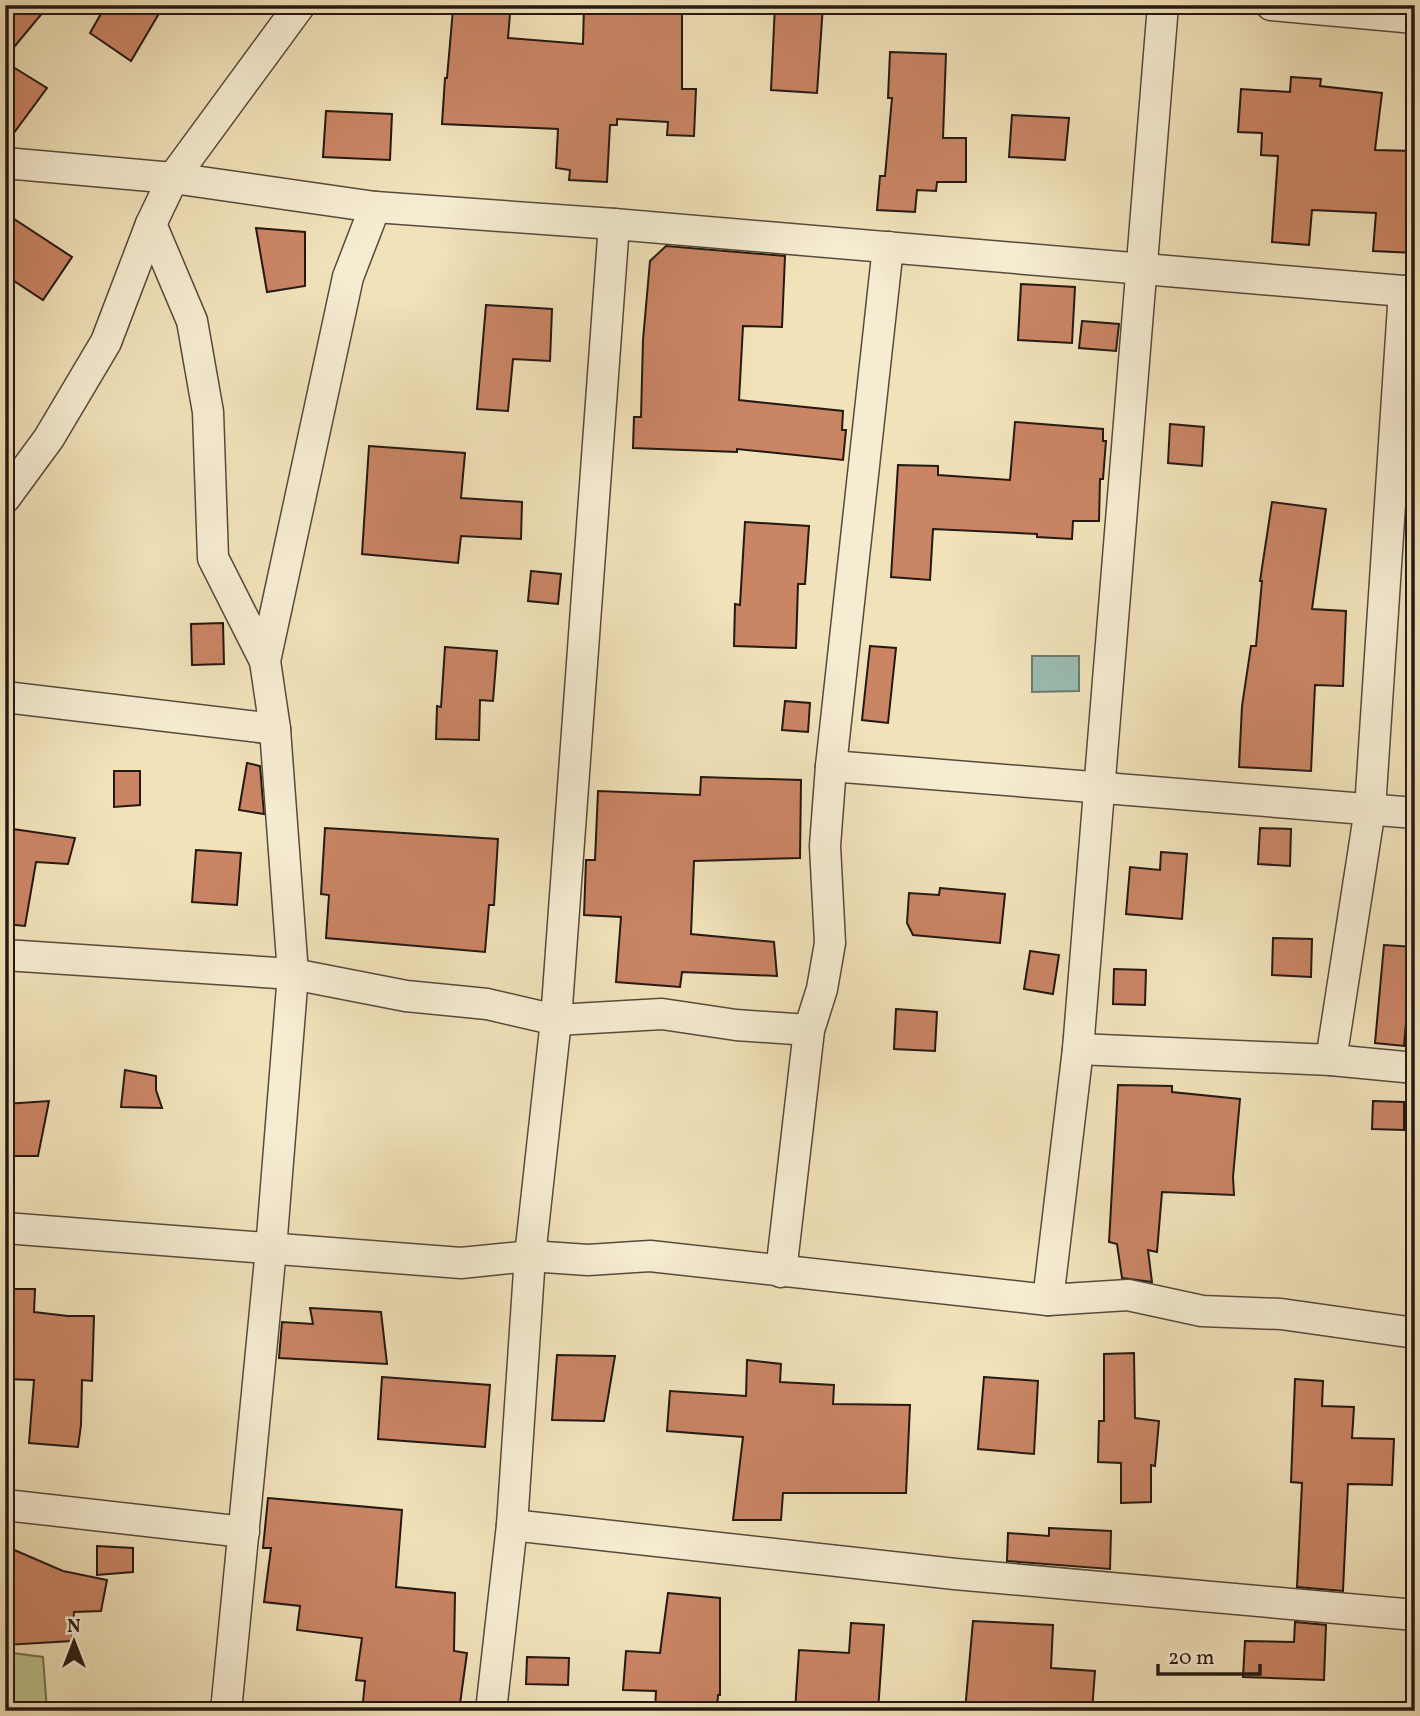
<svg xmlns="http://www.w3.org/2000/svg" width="1420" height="1716" viewBox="0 0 1420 1716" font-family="Vollkorn,serif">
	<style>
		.green { fill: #bdc28d; stroke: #706d50; stroke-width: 2 }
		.water { fill: #9bbdb1; stroke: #6b7b72; stroke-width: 2 }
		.building { fill: #ca8565; stroke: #241813; stroke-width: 2 }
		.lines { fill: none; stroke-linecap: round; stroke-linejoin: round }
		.minor-casing { stroke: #574a3d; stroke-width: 33 }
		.minor { stroke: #f6ecd2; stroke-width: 30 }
	</style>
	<rect width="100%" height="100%" fill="#f1e2ba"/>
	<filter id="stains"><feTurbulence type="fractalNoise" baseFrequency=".00286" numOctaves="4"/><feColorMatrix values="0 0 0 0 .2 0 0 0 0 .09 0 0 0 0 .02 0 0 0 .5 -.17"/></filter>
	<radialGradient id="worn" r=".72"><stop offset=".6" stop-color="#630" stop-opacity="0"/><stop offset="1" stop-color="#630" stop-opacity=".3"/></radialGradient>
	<!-- green -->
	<polygon class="green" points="5,1652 43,1657 47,1711 5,1711"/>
	<!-- water -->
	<polygon class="water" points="1032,656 1079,656 1079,691 1032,692"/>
	<!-- building -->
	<g class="building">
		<polygon points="5,5 49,5 5,58"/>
		<polygon points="106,5 164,5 131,61 90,33"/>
		<polygon points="584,5 682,10 682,89 696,89 694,136 667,135 668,122 617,119 617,125 610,125 607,182 569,180 570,170 556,168 558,129 442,124 445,78 447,78 453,9 510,14 508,38 583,44"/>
		<polygon points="775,5 823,5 817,93 771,90"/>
		<polygon points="890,52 946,54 943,138 966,138 966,182 937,182 936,191 917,190 915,212 877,210 880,176 885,176 892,98 888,98"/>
		<polygon points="5,62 47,88 5,145"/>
		<polygon points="1291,77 1321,79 1320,86 1382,93 1375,150 1415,151 1415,253 1373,251 1376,213 1312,210 1309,245 1272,242 1278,156 1261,155 1262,133 1238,132 1241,89 1290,92"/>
		<polygon points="326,111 392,114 390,160 323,157"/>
		<polygon points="1012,115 1069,118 1065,160 1009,157"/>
		<polygon points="5,213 72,257 43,300 5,275"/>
		<polygon points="256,228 305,232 305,286 267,292"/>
		<polygon points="666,246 785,256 782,327 743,326 739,400 843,411 842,430 846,430 843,460 737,449 737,452 633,448 634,417 641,417 643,340 650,261"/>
		<polygon points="1021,284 1075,287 1072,343 1018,340"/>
		<polygon points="486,305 552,309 550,361 513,359 508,411 477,409"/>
		<polygon points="1082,321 1119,324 1116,351 1079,348"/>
		<polygon points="1015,422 1103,429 1103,441 1106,441 1103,479 1100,479 1099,521 1073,521 1072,539 1037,537 1037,534 933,529 930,580 891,577 898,465 938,466 938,475 1010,480"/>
		<polygon points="1170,424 1204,427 1202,466 1168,463"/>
		<polygon points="369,446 465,453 461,498 522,502 521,539 461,536 458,563 362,554"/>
		<polygon points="1272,502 1326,509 1312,609 1346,611 1343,686 1315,685 1311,771 1239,767 1242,706 1251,646 1256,646 1262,581 1260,581"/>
		<polygon points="745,522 809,526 805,584 798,584 796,648 734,646 735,604 740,605"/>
		<polygon points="531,571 561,574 558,604 528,601"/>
		<polygon points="223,623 224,664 192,665 191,624"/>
		<polygon points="870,646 896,648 888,723 862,720"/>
		<polygon points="445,647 497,651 493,701 480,700 479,740 436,739 437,706 441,707"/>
		<polygon points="785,701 810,703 808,732 782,730"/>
		<polygon points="247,763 260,766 264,814 239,810"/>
		<polygon points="114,771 140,771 140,805 114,807"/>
		<polygon points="701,777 801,780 800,858 694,861 691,934 774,942 777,976 682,972 680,987 616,982 621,917 584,915 586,860 595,860 598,791 700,795"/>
		<polygon points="325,828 498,839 494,905 489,905 485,952 326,938 329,895 321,894"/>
		<polygon points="1260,828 1291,829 1290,866 1258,864"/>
		<polygon points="13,829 75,838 68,864 36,862 25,926 6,924"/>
		<polygon points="196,850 241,853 237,905 192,902"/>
		<polygon points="1161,852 1187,854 1182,919 1126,914 1130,867 1160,870"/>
		<polygon points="940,888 1005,894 1000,943 913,935 907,923 909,893 939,895"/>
		<polygon points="1273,938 1312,939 1311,977 1272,975"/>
		<polygon points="1384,945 1415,947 1415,991 1409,990 1404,1046 1375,1043"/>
		<polygon points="1030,951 1059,955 1053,994 1024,989"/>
		<polygon points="1114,969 1146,970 1145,1005 1113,1004"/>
		<polygon points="896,1009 937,1012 935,1051 894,1049"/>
		<polygon points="125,1070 156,1076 156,1090 162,1108 121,1107"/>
		<polygon points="1118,1085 1172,1086 1172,1092 1240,1099 1233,1177 1234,1195 1162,1192 1157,1252 1148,1250 1152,1282 1122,1278 1117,1244 1109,1242"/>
		<polygon points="49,1101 38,1156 5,1156 5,1104"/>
		<polygon points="1373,1101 1404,1102 1404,1130 1372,1129"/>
		<polygon points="5,1289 35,1289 34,1312 68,1316 94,1316 92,1381 82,1380 81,1425 78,1447 29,1443 34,1380 5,1379"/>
		<polygon points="310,1308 381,1312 387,1364 279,1358 282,1322 313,1324"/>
		<polygon points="1134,1353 1135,1418 1159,1421 1155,1466 1151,1465 1151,1502 1121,1503 1121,1463 1098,1462 1099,1421 1104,1421 1104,1354"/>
		<polygon points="557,1355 615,1356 604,1421 552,1420"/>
		<polygon points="747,1360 781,1364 780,1382 834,1385 833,1404 910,1405 906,1493 783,1493 781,1520 733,1520 743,1437 667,1431 670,1391 746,1396"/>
		<polygon points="382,1377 490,1385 485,1447 378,1439"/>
		<polygon points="984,1377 1038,1381 1034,1454 978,1449"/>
		<polygon points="1295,1379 1323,1381 1322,1406 1354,1407 1352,1438 1394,1439 1392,1485 1348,1484 1343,1591 1297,1587 1302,1483 1291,1482"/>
		<polygon points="268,1498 402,1510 396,1587 455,1593 454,1651 467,1653 459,1711 430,1711 363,1702 365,1681 356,1680 362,1638 297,1630 300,1606 264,1602 271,1548 263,1548"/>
		<polygon points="1049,1528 1111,1531 1110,1569 1007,1561 1008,1533 1049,1536"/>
		<polygon points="5,1546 63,1571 107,1580 101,1611 74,1612 72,1641 5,1645"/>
		<polygon points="97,1546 133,1548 133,1572 97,1575"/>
		<polygon points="668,1593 720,1598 720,1695 718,1695 717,1711 655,1711 656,1691 623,1690 626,1651 660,1653"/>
		<polygon points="973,1621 1053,1625 1051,1668 1095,1671 1092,1711 965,1711"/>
		<polygon points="1295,1622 1326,1625 1324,1680 1243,1677 1245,1641 1294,1642"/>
		<polygon points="851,1623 884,1625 878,1711 795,1711 799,1650 849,1653"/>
		<polygon points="527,1657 569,1658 568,1685 526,1684"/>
	</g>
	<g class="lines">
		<defs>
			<g id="minor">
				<polyline points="1271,5 1415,18"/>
				<polyline points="5,163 173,178 375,207 614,224 1415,292"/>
				<polyline points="151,224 192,321 208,412 213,558 265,661"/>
				<polyline points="5,498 49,438 106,342 151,224 173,178 300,5"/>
				<polyline points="5,697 275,729"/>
				<polyline points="831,766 1415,813"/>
				<polyline points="5,955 293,974 406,996 487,1004 556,1020 662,1014 736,1025 809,1030"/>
				<polyline points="1078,1049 1331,1060 1415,1068"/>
				<polyline points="1331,1060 1370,809 1404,291"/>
				<polyline points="5,1228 461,1263 530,1256 588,1260 650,1256 1048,1300 1128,1295 1202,1311 1281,1314 1415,1333"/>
				<polyline points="781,1272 809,1030 822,989 830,943 825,846 831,766 888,247"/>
				<polyline points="1048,1300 1078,1049 1163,5"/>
				<polyline points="5,1505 244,1532"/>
				<polyline points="512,1525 955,1574 1415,1615"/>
				<polyline points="226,1711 271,1249 293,974 275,729 265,661 348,277 375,207"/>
				<polyline points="491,1711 512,1525 530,1256 556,1020 614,224"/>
			</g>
		</defs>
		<!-- minor casing -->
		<use href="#minor" class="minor-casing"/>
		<!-- minor -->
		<use href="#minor" class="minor"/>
	</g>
	<!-- margin -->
	<rect width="1420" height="1716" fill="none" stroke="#f1e2ba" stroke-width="28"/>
	<rect x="7" y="7" width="1406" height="1702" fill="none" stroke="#241813" stroke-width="3.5"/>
	<rect x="14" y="14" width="1392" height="1688" fill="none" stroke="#241813" stroke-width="2"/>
	<!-- north arrow -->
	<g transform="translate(74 1642)" stroke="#f6ecd2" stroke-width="5" paint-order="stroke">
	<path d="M0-5L12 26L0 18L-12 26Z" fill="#241813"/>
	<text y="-10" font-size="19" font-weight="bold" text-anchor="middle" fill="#241813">N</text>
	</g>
	<!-- scale -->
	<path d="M1158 1664v10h102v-10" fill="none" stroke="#241813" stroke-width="3.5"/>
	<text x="1168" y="1664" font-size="21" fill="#241813" stroke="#f6ecd2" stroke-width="5" paint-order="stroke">20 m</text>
	<rect width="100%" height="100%" filter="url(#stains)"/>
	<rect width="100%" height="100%" fill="url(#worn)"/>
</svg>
